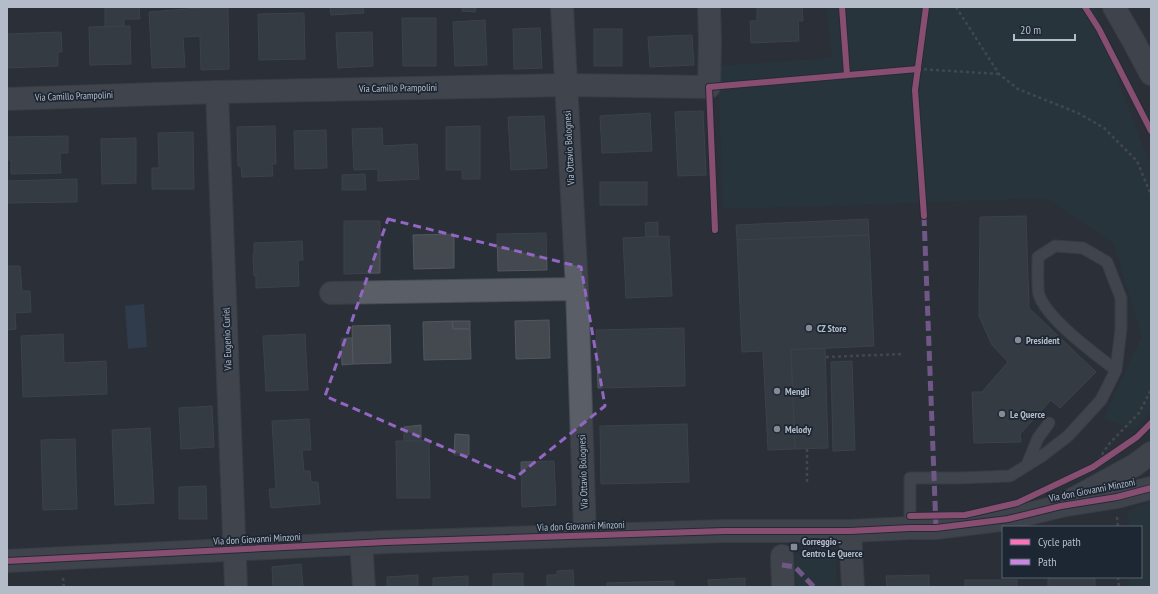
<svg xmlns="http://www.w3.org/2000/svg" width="1158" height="594" viewBox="0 0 1158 594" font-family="'PT Sans Narrow',sans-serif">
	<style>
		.green { fill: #273a3e }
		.water { fill: #384963 }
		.building { fill: #444950; stroke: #52575f }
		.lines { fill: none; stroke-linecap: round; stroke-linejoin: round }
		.lane-casing { stroke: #484c53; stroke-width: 13 }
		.street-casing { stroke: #484c53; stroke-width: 24 }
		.secondary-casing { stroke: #484c53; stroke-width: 24 }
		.path { stroke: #5d636a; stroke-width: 2.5; stroke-dasharray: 3 3; stroke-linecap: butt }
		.lane { stroke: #5a5e66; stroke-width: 11 }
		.street { stroke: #5a5e66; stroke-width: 22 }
		.secondary { stroke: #595d64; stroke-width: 22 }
		.quiet { stroke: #c787e3; stroke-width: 5; stroke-dasharray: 10 5; stroke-linecap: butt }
		.cycleway-casing { stroke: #1d2633; stroke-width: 8 }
		.cycleway { stroke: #fb73b8; stroke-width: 6 }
		.marked { fill: none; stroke: #9266c3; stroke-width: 3; stroke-dasharray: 8 5; stroke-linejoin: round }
		.poi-dot { fill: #848b96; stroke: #1d2633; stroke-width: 1.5 }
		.labels { text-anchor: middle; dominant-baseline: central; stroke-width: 3.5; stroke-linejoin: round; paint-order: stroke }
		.street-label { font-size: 10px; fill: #b4bcc9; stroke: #1d2633 }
		.poi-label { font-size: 10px; font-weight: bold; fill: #b4bcc9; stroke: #1d2633; text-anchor: start }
	</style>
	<rect width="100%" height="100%" fill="#2a3038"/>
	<!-- green -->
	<g class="green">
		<polygon points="826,7 1094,7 1096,10 1123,95 1151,168 1151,411 1134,430 1104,418 1142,336 1113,242 1048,198 723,209 718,66 833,58"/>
		<polygon points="1151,502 1151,587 1130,587 1130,577 1141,577 1141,527 1129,527 1128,511"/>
		<polygon points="835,554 837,587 796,587 795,555"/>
	</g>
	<!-- water -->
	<polygon class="water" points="144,304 147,347 128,349 125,306"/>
	<!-- building -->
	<g class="building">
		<polygon points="105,7 139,7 140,19 124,19 124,26 105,27"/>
		<polygon points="212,7 228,7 229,69 201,70 200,36 183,37 185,67 152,68 149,12"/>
		<polygon points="330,7 363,7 364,13 331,15"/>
		<polygon points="462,7 476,7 475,12 462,11"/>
		<polygon points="757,7 802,7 803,21 798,21 799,41 751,43 750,21 757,21"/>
		<polygon points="304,13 305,59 259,60 258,14"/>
		<polygon points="402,18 436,18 436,66 403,66"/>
		<polygon points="485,20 487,65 455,66 453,22"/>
		<polygon points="130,26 131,64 90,65 89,27"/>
		<polygon points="540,28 542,68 514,69 513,29"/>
		<rect x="594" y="29" width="28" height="37"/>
		<polygon points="61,32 62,52 58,52 58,66 7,68 7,34"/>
		<polygon points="372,32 373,66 338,68 336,33"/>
		<polygon points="692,35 694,65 650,67 648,37"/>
		<polygon points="703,111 706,175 678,176 675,112"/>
		<polygon points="650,113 652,151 602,153 600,116"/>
		<polygon points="544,116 547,168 511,170 508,117"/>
		<polygon points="275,126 276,164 272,164 273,176 242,177 241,166 238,166 237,127"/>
		<polygon points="480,126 480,179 462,179 462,170 446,170 446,127"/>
		<polygon points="382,128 383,146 417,144 419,179 378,181 378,169 354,170 352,129"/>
		<polygon points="326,130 327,168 295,169 294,131"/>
		<polygon points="193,132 194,189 152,189 152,168 159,168 158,133"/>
		<polygon points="68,136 68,153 60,153 61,173 11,174 11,160 7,160 7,137"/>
		<polygon points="136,138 136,183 102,184 101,139"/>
		<polygon points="365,174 366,190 342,190 342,175"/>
		<polygon points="77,179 77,202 7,203 7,181"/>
		<rect x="600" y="182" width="47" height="23"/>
		<polygon points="1026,216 1029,308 1096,372 1060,408 1051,400 1020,434 1021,442 974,443 972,392 982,392 1008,362 992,345 979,316 980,217"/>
		<polygon points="868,219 869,235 737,240 736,225"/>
		<polygon points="344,221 380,221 380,273 344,274"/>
		<polygon points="658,222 658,237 646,237 645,223"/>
		<polygon points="546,233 547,270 498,271 497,234"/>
		<polygon points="454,234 454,268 414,269 413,235"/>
		<polygon points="869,235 874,346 791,350 795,449 768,450 763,351 742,352 737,240"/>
		<polygon points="669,236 672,296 626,298 623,238"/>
		<polygon points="302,241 303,260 298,260 299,286 256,288 256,276 254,276 253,255 254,255 254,243"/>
		<polygon points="7,266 20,266 22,291 30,291 31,312 15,313 16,329 7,330"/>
		<polygon points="549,320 550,358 516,359 515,321"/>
		<polygon points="452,321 470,321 470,329 453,329"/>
		<polygon points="452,321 453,329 470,329 471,359 424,360 423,322"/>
		<polygon points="390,325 391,363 353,364 352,326"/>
		<polygon points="684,328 685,386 598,388 596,330"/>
		<polygon points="63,334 64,363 106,361 107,394 23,397 21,336"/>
		<polygon points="305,334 308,390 266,391 263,336"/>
		<polygon points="341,338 352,338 353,364 342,365"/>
		<polygon points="825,348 828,448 795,449 791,350"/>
		<polygon points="852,361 855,450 833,451 831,362"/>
		<polygon points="212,406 214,447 181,449 179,408"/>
		<polygon points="309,419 311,450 302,450 304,471 310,471 311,482 318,482 320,504 271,508 269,489 276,489 272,421"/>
		<polygon points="687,424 689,482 601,484 600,426"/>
		<polygon points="421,425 421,441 404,442 404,427"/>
		<polygon points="150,428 154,503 115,505 112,430"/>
		<polygon points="455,434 469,435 469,455 454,455"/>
		<polygon points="75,439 77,509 43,510 41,440"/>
		<polygon points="396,441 429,441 430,498 397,498"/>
		<polygon points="554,461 556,505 522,507 521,462"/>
		<polygon points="206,486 207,519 179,519 179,487"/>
		<polygon points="301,564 303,587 273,587 272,567"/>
		<polygon points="573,570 574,587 547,587 547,575 557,575 557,571"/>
		<polygon points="523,573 523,587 493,587 493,574"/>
		<polygon points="418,575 418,587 387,587 387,577"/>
		<polygon points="929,575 929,587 887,587 886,576"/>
		<polygon points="468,576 468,587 433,587 433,578"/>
		<polygon points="1095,577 1095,587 1048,587 1048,578"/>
		<polygon points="745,578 745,587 709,587 708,580"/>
		<rect x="965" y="580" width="52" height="7"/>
		<polygon points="674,581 674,587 607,587 607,583"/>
	</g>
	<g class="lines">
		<defs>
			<g id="lane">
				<polyline points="1027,465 1038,438 1049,423"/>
				<path d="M 910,528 L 910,478 L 958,478 L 1010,476 L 1042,456 L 1068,436 L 1101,400 L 1116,370 L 1121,329 L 1121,298 L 1107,262 L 1083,248 L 1055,246 L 1038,257 C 1038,266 1037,288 1039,295 C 1048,320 1095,354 1116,370"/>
			</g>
			<g id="street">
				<polyline points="562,7 577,289 585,535"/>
				<polyline points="217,92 236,587"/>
				<polyline points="7,99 217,92 566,85 709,87 710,40 709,7"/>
				<polyline points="331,293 577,289"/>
				<polyline points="850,531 853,587"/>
				<polyline points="361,543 364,587"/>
				<polyline points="782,556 783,587"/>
			</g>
			<g id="secondary">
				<polyline points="1114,7 1134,42 1151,74"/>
				<polyline points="1073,499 1135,465 1151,453"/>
				<polyline points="7,561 386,542 724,531 850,531 910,528 936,528 1008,519 1061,506 1117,497 1151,488"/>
			</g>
		</defs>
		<!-- lane casing -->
		<use href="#lane" class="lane-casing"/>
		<!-- street casing -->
		<use href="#street" class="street-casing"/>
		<!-- secondary casing -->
		<use href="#secondary" class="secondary-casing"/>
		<!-- path -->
		<g class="path">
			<polyline points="956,7 999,74 1018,89 1078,113 1104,128 1137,161 1151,195"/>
			<polyline points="918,69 999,74"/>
			<polyline points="826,357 903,354"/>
			<polyline points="807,449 807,484"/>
			<polyline points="1101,460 1100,458 1108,445 1139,413 1151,390"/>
			<polyline points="1117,517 1118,527"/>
			<polyline points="1118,577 1119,587"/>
			<polyline points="63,578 64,587"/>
		</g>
		<!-- lane -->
		<use href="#lane" class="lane"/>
		<!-- street -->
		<use href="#street" class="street"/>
		<!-- secondary -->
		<use href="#secondary" class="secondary"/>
		<!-- quiet -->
		<g class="quiet">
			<polyline points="924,216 936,528"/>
			<polyline points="782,565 795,567 814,587"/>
		</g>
		<defs>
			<g id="cycleway">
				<polyline points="842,7 847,75"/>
				<polyline points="1085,7 1099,29 1151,131"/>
				<polyline points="924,216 915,90 926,7"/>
				<polyline points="715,230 709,87 918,69"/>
				<polyline points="910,516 965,515 1017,503 1093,467 1137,437 1151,423"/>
				<polyline points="7,561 386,542 724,531 850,531 910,528 936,528 1008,519 1061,506 1117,497 1151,488"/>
			</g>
		</defs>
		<!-- cycleway casing -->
		<use href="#cycleway" class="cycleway-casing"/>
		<!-- cycleway -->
		<use href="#cycleway" class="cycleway"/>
	</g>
	<!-- marked area -->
	<path d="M0 0H1158V594H0ZM 388,219 L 581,267 L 605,406 L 515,478 L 325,396 Z" fill="#2a3038" fill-opacity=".55" fill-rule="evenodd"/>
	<path class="marked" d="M 388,219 L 581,267 L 605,406 L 515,478 L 325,396 Z"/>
	<!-- markers -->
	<g class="poi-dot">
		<circle cx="809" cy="328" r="4"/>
		<circle cx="1018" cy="340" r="4"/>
		<circle cx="777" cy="391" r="4"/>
		<circle cx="1002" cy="414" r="4"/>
		<circle cx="777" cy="429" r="4"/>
		<rect x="790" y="543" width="8" height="8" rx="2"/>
	</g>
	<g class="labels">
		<!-- street labels -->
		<g class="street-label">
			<text transform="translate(398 88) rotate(-1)">Via Camillo Prampolini</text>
			<text transform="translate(74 96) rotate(-2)">Via Camillo Prampolini</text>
			<text transform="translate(569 148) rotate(-93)">Via Ottavio Bolognesi</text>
			<text transform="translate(227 339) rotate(-92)">Via Eugenio Curiel</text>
			<text transform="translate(583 472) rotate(-92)">Via Ottavio Bolognesi</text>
			<text transform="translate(1092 490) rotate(-11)">Via don Giovanni Minzoni</text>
			<text transform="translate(581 526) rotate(-2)">Via don Giovanni Minzoni</text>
			<text transform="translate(257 539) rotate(-3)">Via don Giovanni Minzoni</text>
		</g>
		<!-- poi labels -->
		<g class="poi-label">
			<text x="817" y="328">CZ Store</text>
			<text x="1026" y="340">President</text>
			<text x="785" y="391">Mengli</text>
			<text x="1010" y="414">Le Querce</text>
			<text x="785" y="429">Melody</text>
			<text x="802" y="541">Correggio -<tspan x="802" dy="12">Centro Le Querce</tspan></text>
		</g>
	</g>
	<!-- border -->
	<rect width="1158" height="594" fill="none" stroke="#b4bcc9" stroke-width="16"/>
	<!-- legend -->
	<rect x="1002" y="526" width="140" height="52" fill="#1d2633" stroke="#59626f"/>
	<rect x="1010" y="539" width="20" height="6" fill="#fb73b8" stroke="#59626f"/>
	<text x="1038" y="546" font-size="12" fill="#b4bcc9">Cycle path</text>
	<rect x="1010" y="559" width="20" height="6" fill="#c787e3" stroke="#59626f"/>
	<text x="1038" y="566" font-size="12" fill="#b4bcc9">Path</text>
	<!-- scale -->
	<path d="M1014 34v6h61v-6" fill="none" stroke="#b4bcc9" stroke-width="2"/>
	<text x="1020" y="34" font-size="12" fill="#b4bcc9" stroke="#1d2633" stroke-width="3" paint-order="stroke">20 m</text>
</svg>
